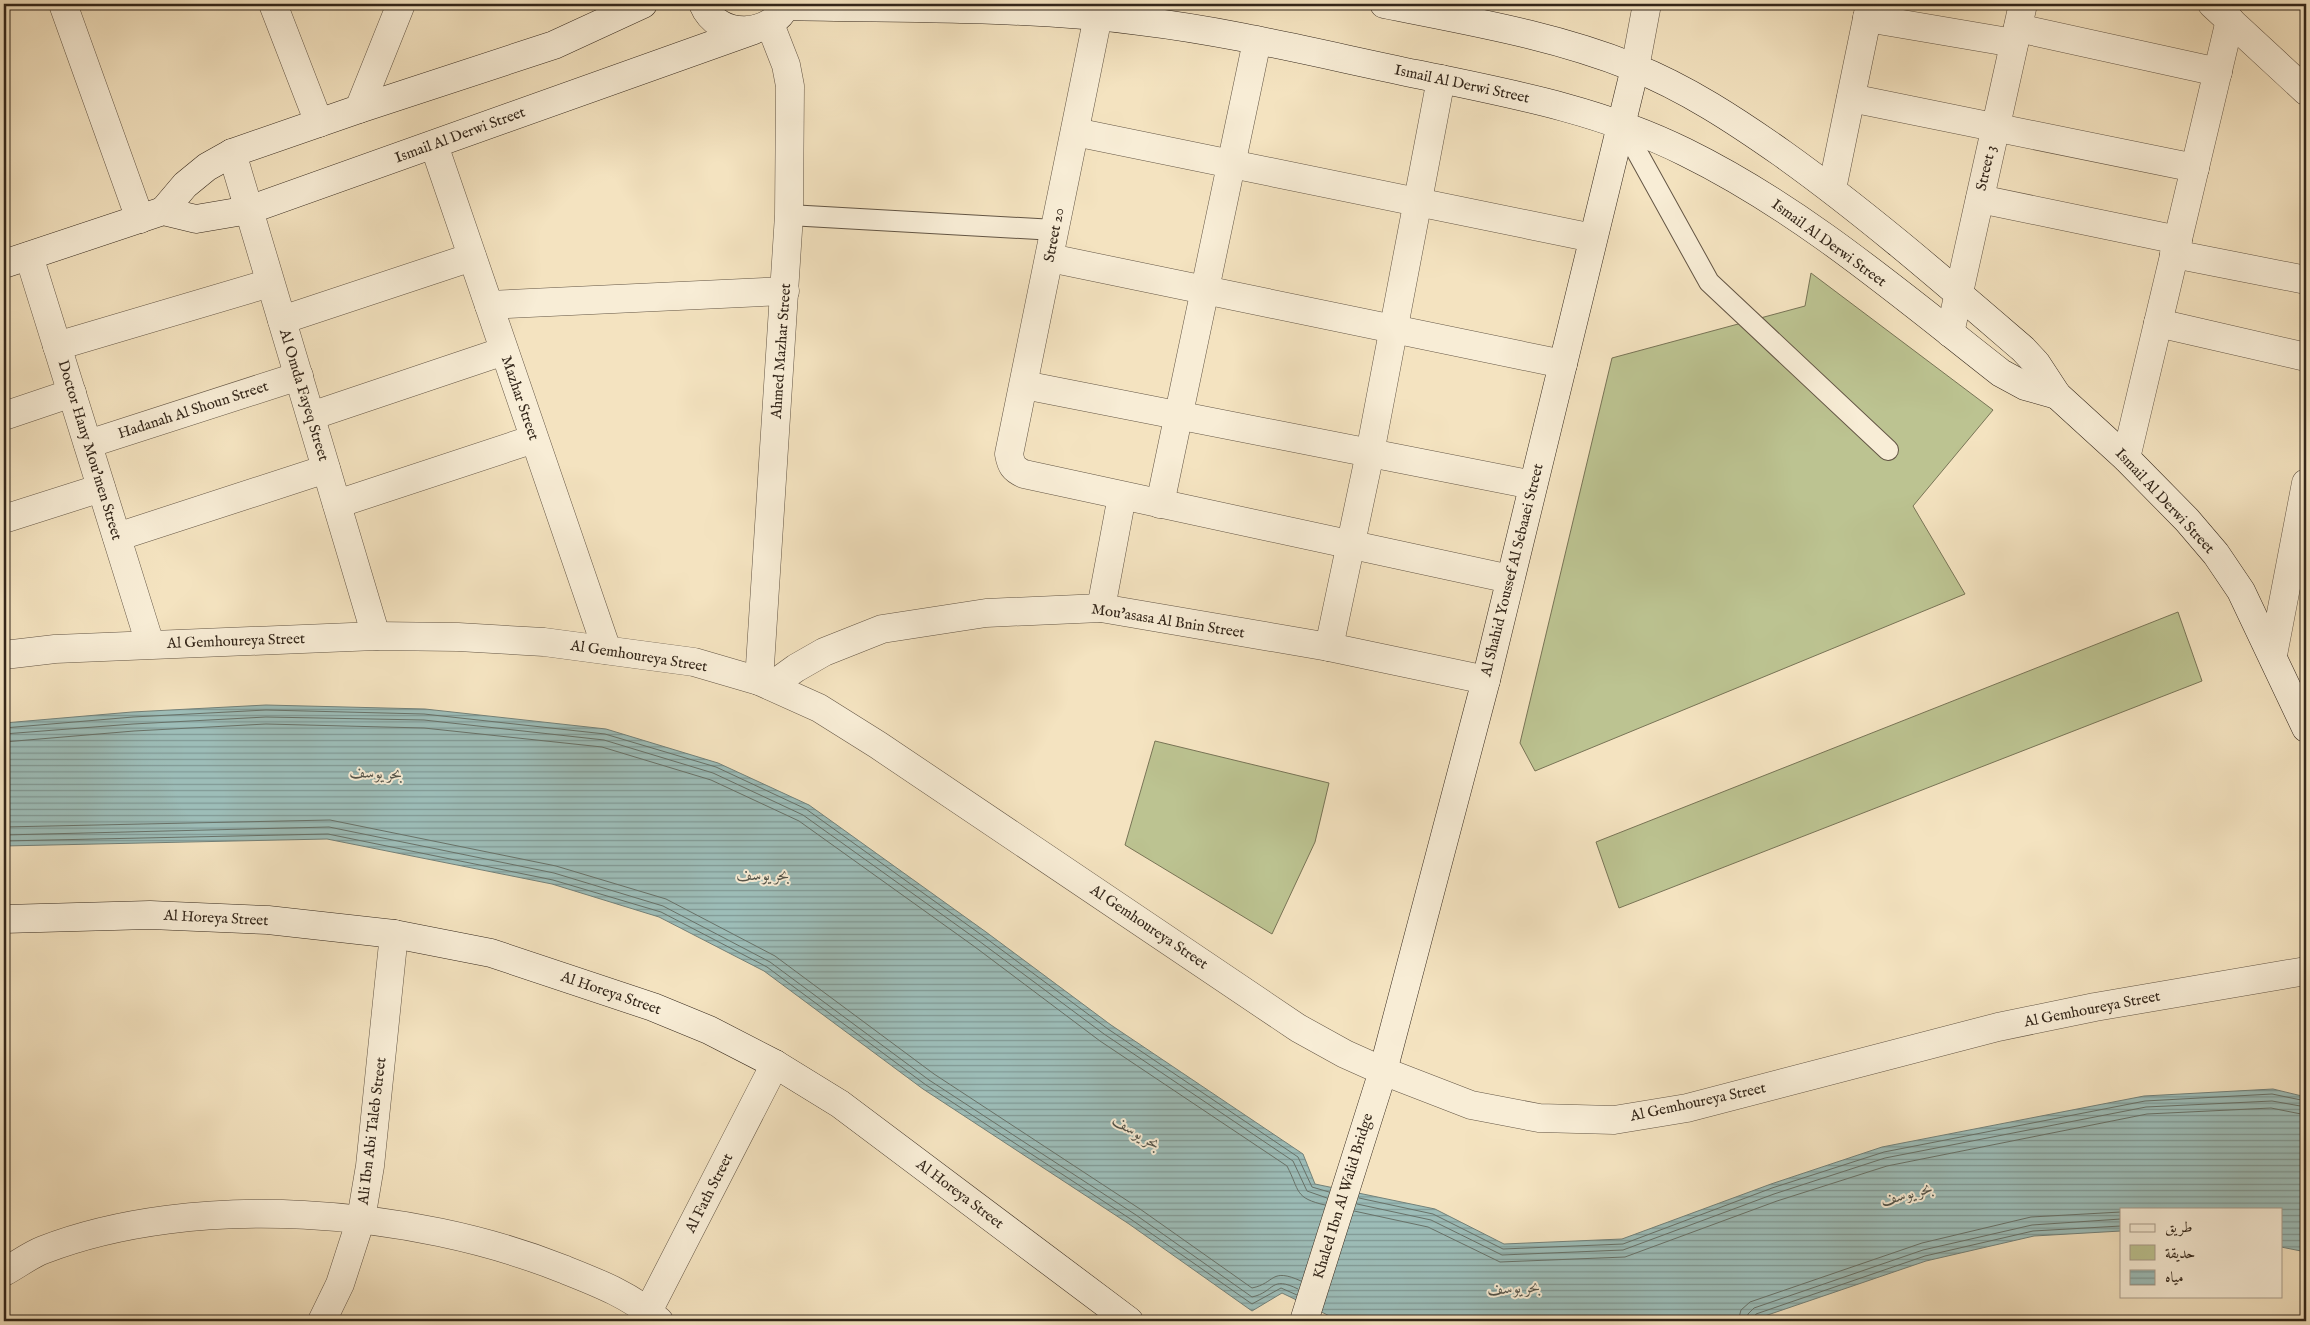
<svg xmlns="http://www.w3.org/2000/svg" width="2310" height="1325" viewBox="0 0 2310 1325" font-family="'IM FELL English',Amiri,serif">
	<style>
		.green { fill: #bcc391; stroke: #787456 }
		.water { fill: url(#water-rules); stroke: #738179 }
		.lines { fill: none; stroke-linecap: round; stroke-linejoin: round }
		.shore { stroke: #687269; stroke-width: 1 }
		.service-casing { stroke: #635544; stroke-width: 22 }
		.minor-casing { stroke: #635544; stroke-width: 29 }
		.tertiary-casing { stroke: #635544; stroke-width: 29 }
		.secondary-casing { stroke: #33261a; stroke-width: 29 }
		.service { stroke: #f8edd6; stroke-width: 20 }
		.minor { stroke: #f8edd6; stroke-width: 28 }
		.tertiary { stroke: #f8edd6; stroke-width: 28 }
		.secondary { stroke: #f8edd6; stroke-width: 28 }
		.labels { text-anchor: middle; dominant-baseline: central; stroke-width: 4; stroke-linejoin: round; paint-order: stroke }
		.street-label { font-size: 15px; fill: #33261a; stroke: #f8edd6 }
		.water-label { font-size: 16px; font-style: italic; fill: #535349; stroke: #f8edd6 }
	</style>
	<defs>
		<pattern id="water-rules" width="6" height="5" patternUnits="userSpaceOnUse" patternTransform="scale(1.25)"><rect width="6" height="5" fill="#9dbdb8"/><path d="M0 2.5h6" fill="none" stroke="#819995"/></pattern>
	</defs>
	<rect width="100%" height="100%" fill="#f4e3c0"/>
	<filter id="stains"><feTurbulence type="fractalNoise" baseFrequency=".004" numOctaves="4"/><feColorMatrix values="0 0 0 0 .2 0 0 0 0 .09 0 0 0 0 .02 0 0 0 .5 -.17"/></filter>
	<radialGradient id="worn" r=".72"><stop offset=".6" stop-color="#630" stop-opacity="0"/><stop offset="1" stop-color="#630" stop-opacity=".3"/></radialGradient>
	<!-- green -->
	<g class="green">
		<polygon points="1811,273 1993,410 1913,506 1965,594 1535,771 1520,743 1612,358 1805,306"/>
		<polygon points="2178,612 2202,681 1619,908 1596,842"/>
		<polygon points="1155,741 1329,783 1315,842 1272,934 1125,845"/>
	</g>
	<!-- water -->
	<polygon class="water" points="266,705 425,709 606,729 718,763 809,805 986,932 1111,1025 1303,1154 1315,1184 1435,1209 1504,1244 1622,1239 1771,1184 1882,1147 2144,1096 2273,1089 2306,1097 2306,1252 2281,1247 2281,1209 2121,1209 2121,1231 2034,1236 1926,1261 1750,1321 1340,1321 1282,1293 1252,1311 1129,1224 923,1089 764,971 659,917 552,884 327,839 4,846 4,723 132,712"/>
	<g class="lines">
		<!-- shore -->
		<g class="shore">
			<polyline points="4,728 133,717 266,710 424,714 605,734 716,767 806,809 983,936 1108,1029 1298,1157 1312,1187 1329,1192"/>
			<polyline points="4,734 133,724 266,717 424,720 604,740 713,773 803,815 979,941 1104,1034 1293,1161 1307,1191 1327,1198"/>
			<path d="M 4,742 L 134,731 L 266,724 L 424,728 L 602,747 L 711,780 L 799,821 L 975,947 L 1100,1041 L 1287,1166 C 1300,1191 1294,1198 1325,1205"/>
			<path d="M 4,827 L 330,820 L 556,866 L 666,899 L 775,956 L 934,1074 L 1140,1209 L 1252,1288 C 1276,1283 1270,1267 1301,1281"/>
			<path d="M 4,835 L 329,827 L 554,873 L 663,906 L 770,962 L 929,1080 L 1136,1215 L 1252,1297 C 1275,1292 1270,1275 1298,1289"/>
			<polyline points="4,841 328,834 553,880 661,912 767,967 926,1085 1132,1220 1252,1304 1281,1288 1297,1295"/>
			<polyline points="1359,1198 1433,1214 1503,1249 1623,1244 1772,1188 1884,1152 2145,1101 2272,1094 2306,1101"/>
			<polyline points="1357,1204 1431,1220 1502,1255 1623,1250 1774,1194 1885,1158 2146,1107 2272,1101 2306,1107"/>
			<polyline points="1354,1211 1428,1227 1500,1262 1625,1257 1777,1201 1887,1166 2147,1114 2271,1108 2306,1115"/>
			<polyline points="1738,1321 1741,1310 1750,1302 1922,1243 2031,1217 2121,1212"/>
			<polyline points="1746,1321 1748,1314 1754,1308 1923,1250 2032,1225 2121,1219"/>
			<polyline points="1752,1321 1756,1314 1925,1256 2033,1231 2121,1226"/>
		</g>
		<defs>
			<g id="service">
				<polyline points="1621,123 1709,282 1888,450"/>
				<polyline points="789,215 1055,230"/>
			</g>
			<g id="minor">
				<polyline points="63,4 140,219"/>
				<polyline points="273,4 319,123"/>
				<polyline points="2212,4 2306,91"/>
				<path d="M 1098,16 L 1009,454 C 1011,465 1013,469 1024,474 L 1510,579"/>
				<polyline points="1867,18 2014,43"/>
				<polyline points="2018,28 2218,72"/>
				<polyline points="1635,68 1647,4"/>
				<polyline points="1851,98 2195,168"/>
				<polyline points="359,109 401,4"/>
				<polyline points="1075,132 1593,238"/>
				<polyline points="434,145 607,650"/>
				<polyline points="232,153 376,636"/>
				<polyline points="1832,189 1870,4"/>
				<polyline points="1980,199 2178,240"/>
				<polyline points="2174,254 2306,280"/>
				<polyline points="29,256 150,644"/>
				<polyline points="1050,258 1563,364"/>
				<polyline points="489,305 785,291"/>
				<polyline points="282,320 472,257"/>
				<polyline points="2158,323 2306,357"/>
				<polyline points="1950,333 2023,4"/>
				<polyline points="57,346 270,283"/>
				<polyline points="1024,385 1533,485"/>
				<polyline points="4,416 72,393"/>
				<polyline points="311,416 504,351"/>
				<polyline points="88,444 299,376"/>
				<polyline points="2126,458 2230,20"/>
				<polyline points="337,504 534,439"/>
				<polyline points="1160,504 1257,41"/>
				<polyline points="4,519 101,488"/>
				<polyline points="117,537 326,469"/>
				<polyline points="1101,608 1122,496"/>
				<polyline points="1329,647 1370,453 1441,79"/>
				<polyline points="2273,655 2306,483"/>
				<polyline points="759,681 789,215 790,86 786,65 770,24"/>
				<polyline points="771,686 796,668 824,652 882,629 986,613 1101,608 1329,647 1486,680"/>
				<path d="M 4,1272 C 17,1265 30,1255 43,1250 C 196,1191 413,1209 563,1269 C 596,1282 633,1296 659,1321"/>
				<polyline points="322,1321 340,1284 361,1219 370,1166 394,934"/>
				<polyline points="643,1321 775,1064"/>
			</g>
			<polyline id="tertiary" points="4,655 55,649 376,636 458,637 544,642 694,662 759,681 819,708 878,745 1298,1028 1345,1054 1383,1071 1471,1105 1539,1118 1614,1120 1687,1108 1998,1027 2095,1007 2306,971"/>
			<g id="secondary">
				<path d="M 703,4 C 718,40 771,38 787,4"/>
				<path d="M 1384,4 C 1468,21 1553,35 1633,67 C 1686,88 1736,121 1783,154 C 1867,214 1945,282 2023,349 L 2036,363 L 2057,395 L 2126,458 L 2187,520 L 2216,554 L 2241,591 L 2306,728"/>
				<path d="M 787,6 C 904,9 1023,6 1140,21 C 1233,32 1324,55 1416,74 C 1508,93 1601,110 1685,152 C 1801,209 1900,294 2001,373 L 2025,386 L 2057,395"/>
				<polyline points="163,211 185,185 207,167 232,153 359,109 554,45 643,4"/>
				<polyline points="4,264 163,211 196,219 249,210 754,30"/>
				<polyline points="4,919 150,915 268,920 394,934 491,953 653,1007 709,1030 775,1064 840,1104 1129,1321"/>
				<polyline points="1304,1321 1383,1071 1486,680 1635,68"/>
			</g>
		</defs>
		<!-- service casing -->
		<use href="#service" class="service-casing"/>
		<!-- minor casing -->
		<use href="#minor" class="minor-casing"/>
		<!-- tertiary casing -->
		<use href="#tertiary" class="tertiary-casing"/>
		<!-- secondary casing -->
		<use href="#secondary" class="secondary-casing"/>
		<!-- service -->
		<use href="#service" class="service"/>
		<!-- minor -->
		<use href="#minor" class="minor"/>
		<!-- tertiary -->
		<use href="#tertiary" class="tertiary"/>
		<!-- secondary -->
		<use href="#secondary" class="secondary"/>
	</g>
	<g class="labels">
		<!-- street labels -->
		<g class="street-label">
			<text transform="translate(1462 84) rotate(12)">Ismail Al Derwi Street</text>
			<text transform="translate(460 135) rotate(-20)">Ismail Al Derwi Street</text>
			<text transform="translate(1986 168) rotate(-77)">Street 3</text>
			<text transform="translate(1054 235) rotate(-79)">Street 20</text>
			<text transform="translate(1829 243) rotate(36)">Ismail Al Derwi Street</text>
			<text transform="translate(781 351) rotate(-86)">Ahmed Mazhar Street</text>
			<text transform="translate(304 395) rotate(73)">Al Omda Fayeq Street</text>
			<text transform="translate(520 398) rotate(71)">Mazhar Street</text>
			<text transform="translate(193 410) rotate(-18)">Hadanah Al Shoun Street</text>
			<text transform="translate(90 450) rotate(73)">Doctor Hany Mou'men Street</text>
			<text transform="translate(2165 501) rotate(47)">Ismail Al Derwi Street</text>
			<text transform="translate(1512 570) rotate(-76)">Al Shahid Youssef Al Sebaaei Street</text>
			<text transform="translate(1168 621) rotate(9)">Mou'asasa Al Bnin Street</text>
			<text transform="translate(236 641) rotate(-2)">Al Gemhoureya Street</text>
			<text transform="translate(639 656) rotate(9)">Al Gemhoureya Street</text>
			<text transform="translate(216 918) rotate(3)">Al Horeya Street</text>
			<text transform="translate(1149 927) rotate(34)">Al Gemhoureya Street</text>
			<text transform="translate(611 993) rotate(19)">Al Horeya Street</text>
			<text transform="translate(2092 1009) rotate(-11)">Al Gemhoureya Street</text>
			<text transform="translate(1698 1102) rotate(-12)">Al Gemhoureya Street</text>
			<text transform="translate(372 1131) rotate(-83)">Ali Ibn Abi Taleb Street</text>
			<text transform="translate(709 1193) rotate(-63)">Al Fath Street</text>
			<text transform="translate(960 1194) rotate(37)">Al Horeya Street</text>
			<text transform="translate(1343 1196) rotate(-73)">Khaled Ibn Al Walid Bridge</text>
		</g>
		<!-- water labels -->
		<g class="water-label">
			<text transform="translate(376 774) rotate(2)">بحر يوسف</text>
			<text x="763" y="876">بحر يوسف</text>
			<text transform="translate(1136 1133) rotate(31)">بحر يوسف</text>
			<text transform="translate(1907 1195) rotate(-15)">بحر يوسف</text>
			<text transform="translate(1514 1289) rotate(-3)">بحر يوسف</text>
		</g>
	</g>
	<!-- margin -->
	<rect width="2310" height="1325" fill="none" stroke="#f4e3c0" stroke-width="20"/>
	<rect x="5" y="5" width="2300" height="1315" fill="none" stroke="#33261a" stroke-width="2.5"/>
	<rect x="10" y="10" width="2290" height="1305" fill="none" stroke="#33261a"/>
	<!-- legend -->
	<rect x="2120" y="1208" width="162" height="90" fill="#f8edd6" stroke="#a99d8b"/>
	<rect x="2130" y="1224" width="25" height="8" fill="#f8edd6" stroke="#a99d8b"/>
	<text x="2165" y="1232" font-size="15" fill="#33261a">طريق</text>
	<rect x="2130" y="1245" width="25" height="15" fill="#bcc391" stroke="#a99d8b"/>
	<text x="2165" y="1258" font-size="15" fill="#33261a">حديقة</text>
	<rect x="2130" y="1270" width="25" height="15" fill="url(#water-rules)" stroke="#a99d8b"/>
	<text x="2165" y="1282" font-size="15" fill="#33261a">مياه</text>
	<rect width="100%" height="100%" filter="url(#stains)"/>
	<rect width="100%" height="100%" fill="url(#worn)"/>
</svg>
